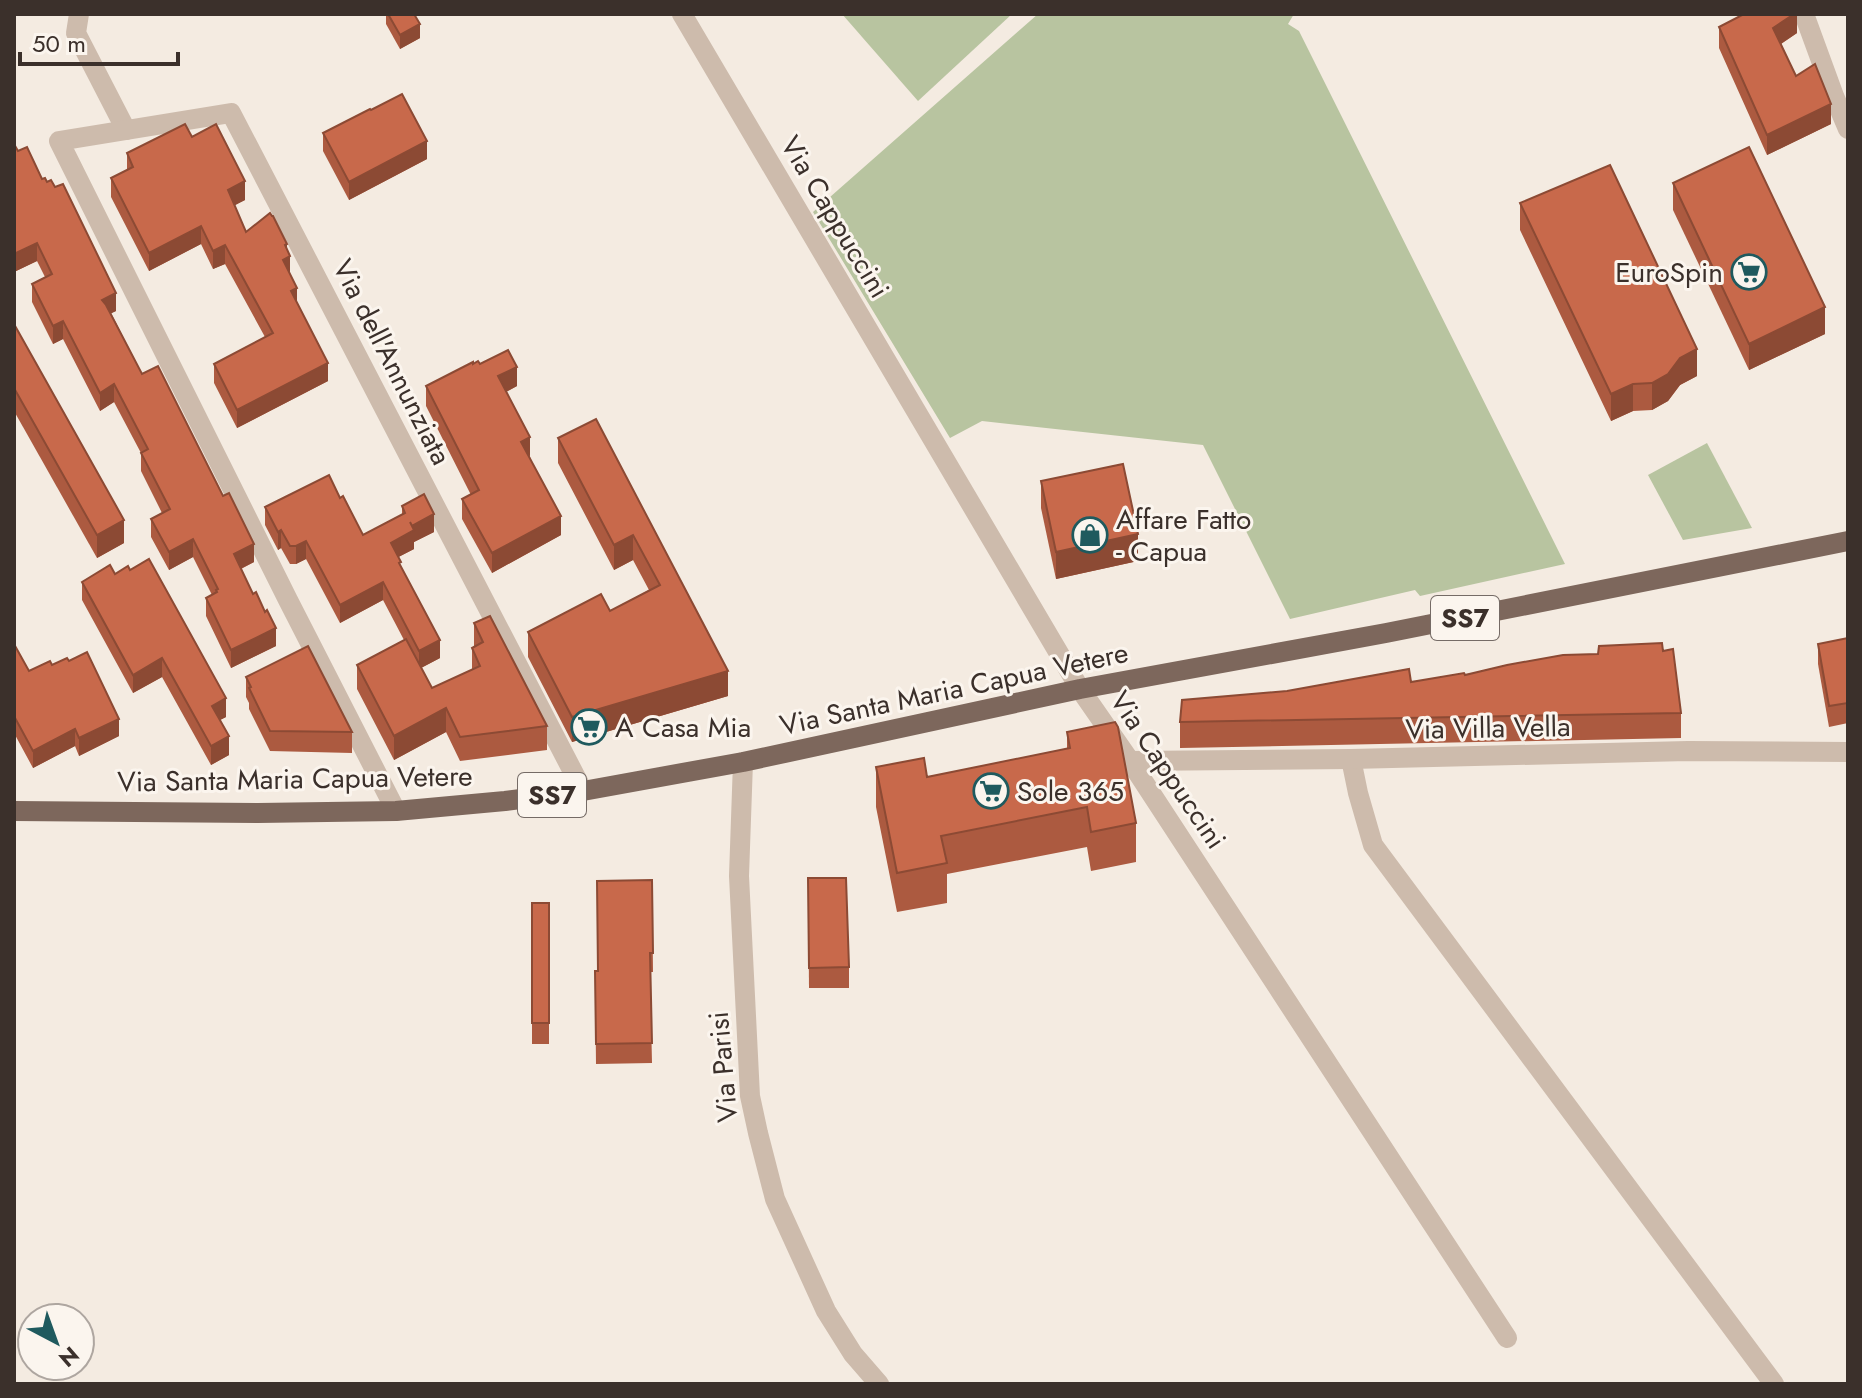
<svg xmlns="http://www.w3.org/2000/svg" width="1862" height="1398" viewBox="0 0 1862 1398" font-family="Jost,sans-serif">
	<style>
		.green { fill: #b8c4a0 }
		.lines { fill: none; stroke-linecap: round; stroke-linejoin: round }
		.minor { stroke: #cdbbac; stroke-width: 20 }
		.major { stroke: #7d675c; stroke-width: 20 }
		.wall { fill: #ac5a40 }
		.shaded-wall { fill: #8c4a34 }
		.building { fill: #c8694b; stroke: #8c4a34; stroke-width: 2 }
		.labels { text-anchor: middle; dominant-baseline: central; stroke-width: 6; stroke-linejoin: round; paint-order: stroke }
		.shield { fill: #fbf5ee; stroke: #756b66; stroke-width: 2 }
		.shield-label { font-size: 26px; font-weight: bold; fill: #3b302b }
		.street-label { font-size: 28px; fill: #3b302b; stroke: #fbf5ee }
		.poi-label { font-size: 28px; fill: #3b302b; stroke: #fbf5ee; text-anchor: start }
	</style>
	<rect width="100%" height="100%" fill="#f4ebe1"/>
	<!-- green -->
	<g class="green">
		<polygon points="842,14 1012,14 918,101"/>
		<polygon points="1038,14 1294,14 1288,24 1299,31 1565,564 1420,596 1415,590 1290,619 1203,445 982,421 950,438 813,212"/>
		<polygon points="1707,443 1752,528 1683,540 1648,475"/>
	</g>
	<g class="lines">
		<!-- minor -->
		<g class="minor">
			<polyline points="79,14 76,33 126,130"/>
			<polyline points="682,14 1080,689 1130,761 1507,1338"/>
			<polyline points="1804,14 1834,96 1848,129"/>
			<polyline points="1351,759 1358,793 1373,845 1774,1384"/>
			<polyline points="1130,761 1351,759 1688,751 1848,752"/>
			<polyline points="743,762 739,876 750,1096 758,1133 775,1199 826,1311 853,1354 879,1384"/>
			<polyline points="396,811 288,600 59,141 231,113 583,791"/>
		</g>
		<!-- major -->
		<polyline class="major" points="14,811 258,813 396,811 505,801 583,791 743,762 1080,689 1386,633 1848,541"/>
	</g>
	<!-- wall -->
	<g class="wall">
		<polygon points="386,14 414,14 420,38 400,49 386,24"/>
		<polygon points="1797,14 1797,33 1781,44 1796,76 1831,124 1767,155 1719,48 1719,27"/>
		<polygon points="323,133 427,159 349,200 323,151"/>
		<polygon points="192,137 245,200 234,205 246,232 287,249 290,275 297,303 328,381 237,428 214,383 214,364 265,337 225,264 213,269 201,244 149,271 111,197 111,178 127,170 127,153"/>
		<polygon points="14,144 18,151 42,179 116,311 111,313 142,374 254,562 241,569 276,646 231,668 206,616 206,598 212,595 193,557 169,570 151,537 151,519 162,513 141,471 141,453 114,402 100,411 63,339 53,344 32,302 32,284 45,277 37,261 14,272"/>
		<polygon points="1673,183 1825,334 1749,370 1673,210"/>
		<polygon points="1520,203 1697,376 1680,385 1668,401 1652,410 1633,411 1611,421 1520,230"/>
		<polygon points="14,324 124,543 97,558 14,411"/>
		<polygon points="480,364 517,386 506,392 530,457 561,535 492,573 462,519 462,499 471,495 426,406 426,386"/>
		<polygon points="596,419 728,696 572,742 528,657 528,632 610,611 649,590 633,560 614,570 558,463 558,438"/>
		<polygon points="1041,481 1138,561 1056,579 1041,508"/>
		<polygon points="340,498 363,535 402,515 402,506 434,532 414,542 414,549 398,557 401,567 440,658 421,668 432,688 472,670 472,648 474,646 474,623 547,726 547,750 460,761 446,732 394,760 357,689 357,665 404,640 383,600 340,623 306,559 296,564 290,564 281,548 278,550 265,525 265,507"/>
		<polygon points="115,574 226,717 220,720 229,755 211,765 162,677 133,693 82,600 82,582"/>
		<polygon points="1848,638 1848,723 1829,727 1818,664 1818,644"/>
		<polygon points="14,644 29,671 52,665 119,736 79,756 75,746 33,768 14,733"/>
		<polygon points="1663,651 1681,713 1681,738 1180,748 1180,722 1411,682 1465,675 1598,654"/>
		<polygon points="246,677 352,732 352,753 270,751 249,709 249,703 246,697"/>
		<polygon points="1067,732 1136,823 1136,862 1091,871 1087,847 947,874 947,903 897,912 876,807 876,767 927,777 1067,749"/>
		<polygon points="808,878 849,967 849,988 809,988"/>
		<polygon points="652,880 653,972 650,972 652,1063 596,1064 595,971 598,971"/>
		<rect x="532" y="903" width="17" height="141"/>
	</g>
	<!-- shaded-wall -->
	<g class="shaded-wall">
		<polygon points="1794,14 1797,14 1797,33 1773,49 1773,28"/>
		<polygon points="420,24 420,38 400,49 400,35"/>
		<polygon points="1831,104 1831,124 1767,155 1767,135"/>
		<polygon points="427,141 427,159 349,200 349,182"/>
		<polygon points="245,181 245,200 228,209 228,190"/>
		<polygon points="201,226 201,244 149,271 149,253"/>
		<polygon points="37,243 37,261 14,272 14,254"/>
		<polygon points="287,244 287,258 290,256 290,275 283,260 285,245"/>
		<polygon points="225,245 225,264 213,269 213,251"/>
		<polygon points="297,288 297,307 291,291"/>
		<polygon points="116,293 116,311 102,318 102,300"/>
		<polygon points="1825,307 1825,334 1749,370 1749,344"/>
		<polygon points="63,321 63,339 53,344 53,326"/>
		<polygon points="1697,349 1697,376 1680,385 1668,401 1652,410 1652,383 1680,358"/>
		<polygon points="328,363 328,381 237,428 237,410"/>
		<polygon points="517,367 517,386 498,396 498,376"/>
		<polygon points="114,384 114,402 100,411 100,393"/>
		<polygon points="1633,384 1633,411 1611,421 1611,394"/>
		<polygon points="530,437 530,457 521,442"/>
		<polygon points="434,514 434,532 414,542 414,549 391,561 391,543 412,526"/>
		<polygon points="561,516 561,535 492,573 492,553"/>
		<polygon points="124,520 124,543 97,558 97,535"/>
		<polygon points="281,530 281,548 278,550 278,532"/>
		<polygon points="1138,534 1138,561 1056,579 1056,552"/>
		<polygon points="633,535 633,560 614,570 614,545"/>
		<polygon points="193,539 193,557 169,570 169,552"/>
		<polygon points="306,541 306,559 296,564 296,546"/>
		<polygon points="254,544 254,562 234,572 234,554"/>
		<polygon points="383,582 383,600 340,623 340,605"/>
		<polygon points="276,628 276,646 231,668 231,650"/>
		<polygon points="440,640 440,658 419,669 419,651"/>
		<polygon points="162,658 162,677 133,693 133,675"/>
		<polygon points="728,671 728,696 572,742 572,717"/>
		<polygon points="226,698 226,717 212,724 212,706"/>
		<polygon points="446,708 446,732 394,760 394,736"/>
		<polygon points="119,719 119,736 79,756 79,738"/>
		<polygon points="75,729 75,746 33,768 33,751"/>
		<polygon points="229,736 229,755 211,765 211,746"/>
	</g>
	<!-- building -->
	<g class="building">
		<polygon points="388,14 414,14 420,24 400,35"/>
		<polygon points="1744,14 1794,14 1773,28 1796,76 1815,64 1831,104 1767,135 1719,27"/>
		<polygon points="402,94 427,141 349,182 323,133 370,109 371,110"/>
		<polygon points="185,124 192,137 216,124 245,181 228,190 246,232 270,213 272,216 273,216 287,244 285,245 290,256 283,260 297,288 291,291 328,363 237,410 214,364 273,333 225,245 213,251 201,226 149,253 111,178 133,167 127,153"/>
		<polygon points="14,144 18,151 27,147 42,179 45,178 47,182 51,180 55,187 63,184 116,293 102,300 106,305 142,374 158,366 223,496 229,493 254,544 234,554 253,594 256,592 265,612 267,610 276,628 231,650 206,598 217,592 216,590 218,589 193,539 169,552 151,519 170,509 141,453 148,449 114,384 100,393 63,321 53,326 32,284 52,274 37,243 14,254"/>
		<polygon points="1749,147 1825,307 1749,344 1673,183"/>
		<polygon points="1610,165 1697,349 1680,358 1668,374 1652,383 1633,384 1611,394 1520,203"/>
		<polygon points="14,324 124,520 97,535 14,388"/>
		<polygon points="508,350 517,367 498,376 530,437 521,442 561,516 492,553 462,499 479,490 426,386 473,362 473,364 478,361 480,364"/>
		<polygon points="596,419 728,671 572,717 528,632 601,594 610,611 660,585 633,535 614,545 558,438"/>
		<polygon points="1123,464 1138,534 1056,552 1041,481"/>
		<polygon points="329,475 340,498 343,496 363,535 405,513 402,506 424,494 434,514 412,526 410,522 414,530 391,543 401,562 399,563 440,640 419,651 383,582 340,605 306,541 296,546 290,546 281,530 278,532 265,507"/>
		<polygon points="149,559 226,698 212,706 229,736 211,746 162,658 133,675 82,582 110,565 115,574 128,566 130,570"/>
		<polygon points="490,616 547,726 460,737 446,708 394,736 357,665 406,639 432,688 480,666 472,648 483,642 474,623"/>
		<polygon points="1848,638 1848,703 1829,706 1818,644"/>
		<polygon points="1662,643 1663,651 1673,649 1681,713 1180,722 1182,700 1287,691 1409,669 1411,682 1464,673 1465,675 1507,665 1563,655 1598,654 1599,646"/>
		<polygon points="14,644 29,671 50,661 52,665 67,658 69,661 87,652 119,719 79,738 75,729 33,751 14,716"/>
		<polygon points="308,646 352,732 270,731 249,688 251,687 246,677"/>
		<polygon points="1115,722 1118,727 1136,823 1091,832 1087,807 941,836 947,863 897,873 876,767 924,758 927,777 1070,748 1067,732"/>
		<polygon points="808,878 846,878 849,967 809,968"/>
		<polygon points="652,880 653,953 650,953 652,1043 596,1044 595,971 598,971 597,881"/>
		<rect x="532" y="903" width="17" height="120"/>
	</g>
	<!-- icons -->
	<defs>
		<symbol id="supermarket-ring" viewBox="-11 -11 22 22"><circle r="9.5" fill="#fbf5ee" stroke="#1f5a5e" stroke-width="1.5"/><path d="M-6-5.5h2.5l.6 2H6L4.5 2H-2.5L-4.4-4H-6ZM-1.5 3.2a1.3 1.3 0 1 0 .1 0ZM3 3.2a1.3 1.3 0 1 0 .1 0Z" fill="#1f5a5e"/></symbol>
		<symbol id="shop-ring" viewBox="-11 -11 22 22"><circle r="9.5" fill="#fbf5ee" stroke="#1f5a5e" stroke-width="1.5"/><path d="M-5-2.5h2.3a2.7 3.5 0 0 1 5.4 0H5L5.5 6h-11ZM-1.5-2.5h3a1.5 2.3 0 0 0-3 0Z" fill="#1f5a5e"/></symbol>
	</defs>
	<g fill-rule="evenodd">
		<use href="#supermarket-ring" x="1729" y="252" width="40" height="40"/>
		<use href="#shop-ring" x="1070" y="515" width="40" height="40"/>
		<use href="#supermarket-ring" x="569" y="707" width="40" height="40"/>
		<use href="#supermarket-ring" x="971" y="771" width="40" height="40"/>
	</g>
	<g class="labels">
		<!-- shield labels -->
		<g class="shield">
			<rect x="1431" y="596" width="68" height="44" rx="6"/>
			<rect x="518" y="773" width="68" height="44" rx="6"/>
		</g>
		<g class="shield-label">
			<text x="1465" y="618">SS7</text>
			<text x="552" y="795">SS7</text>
		</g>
		<!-- street labels -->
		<g class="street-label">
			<text transform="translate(835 217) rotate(59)">Via Cappuccini</text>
			<text transform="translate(392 362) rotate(63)">Via dell'Annunziata</text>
			<text transform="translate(954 689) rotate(-12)">Via Santa Maria Capua Vetere</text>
			<text transform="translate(1488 728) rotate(-1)">Via Villa Vella</text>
			<text transform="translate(1168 770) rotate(56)">Via Cappuccini</text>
			<text transform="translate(295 779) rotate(-1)">Via Santa Maria Capua Vetere</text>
			<text transform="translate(723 1067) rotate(-95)">Via Parisi</text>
		</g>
		<!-- poi labels -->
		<g class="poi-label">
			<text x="1723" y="272" text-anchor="end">EuroSpin</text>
			<text x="1116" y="519">Affare Fatto<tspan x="1116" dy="32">- Capua</tspan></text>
			<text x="615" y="727">A Casa Mia</text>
			<text x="1017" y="791">Sole 365</text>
		</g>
	</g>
	<!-- border -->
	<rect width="1862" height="1398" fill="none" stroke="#3b302b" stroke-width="32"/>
	<!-- north arrow -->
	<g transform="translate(56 1342) rotate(139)"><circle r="38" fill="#fbf5ee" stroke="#aea6a0" stroke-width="2"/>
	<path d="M0-6L14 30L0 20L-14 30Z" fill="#1f5a5e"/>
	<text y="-12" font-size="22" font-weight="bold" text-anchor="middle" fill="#3b302b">N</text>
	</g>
	<!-- scale -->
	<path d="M20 52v12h158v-12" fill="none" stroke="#3b302b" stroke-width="4"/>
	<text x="32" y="52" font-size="24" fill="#3b302b" stroke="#fbf5ee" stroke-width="6" paint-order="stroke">50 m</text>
</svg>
